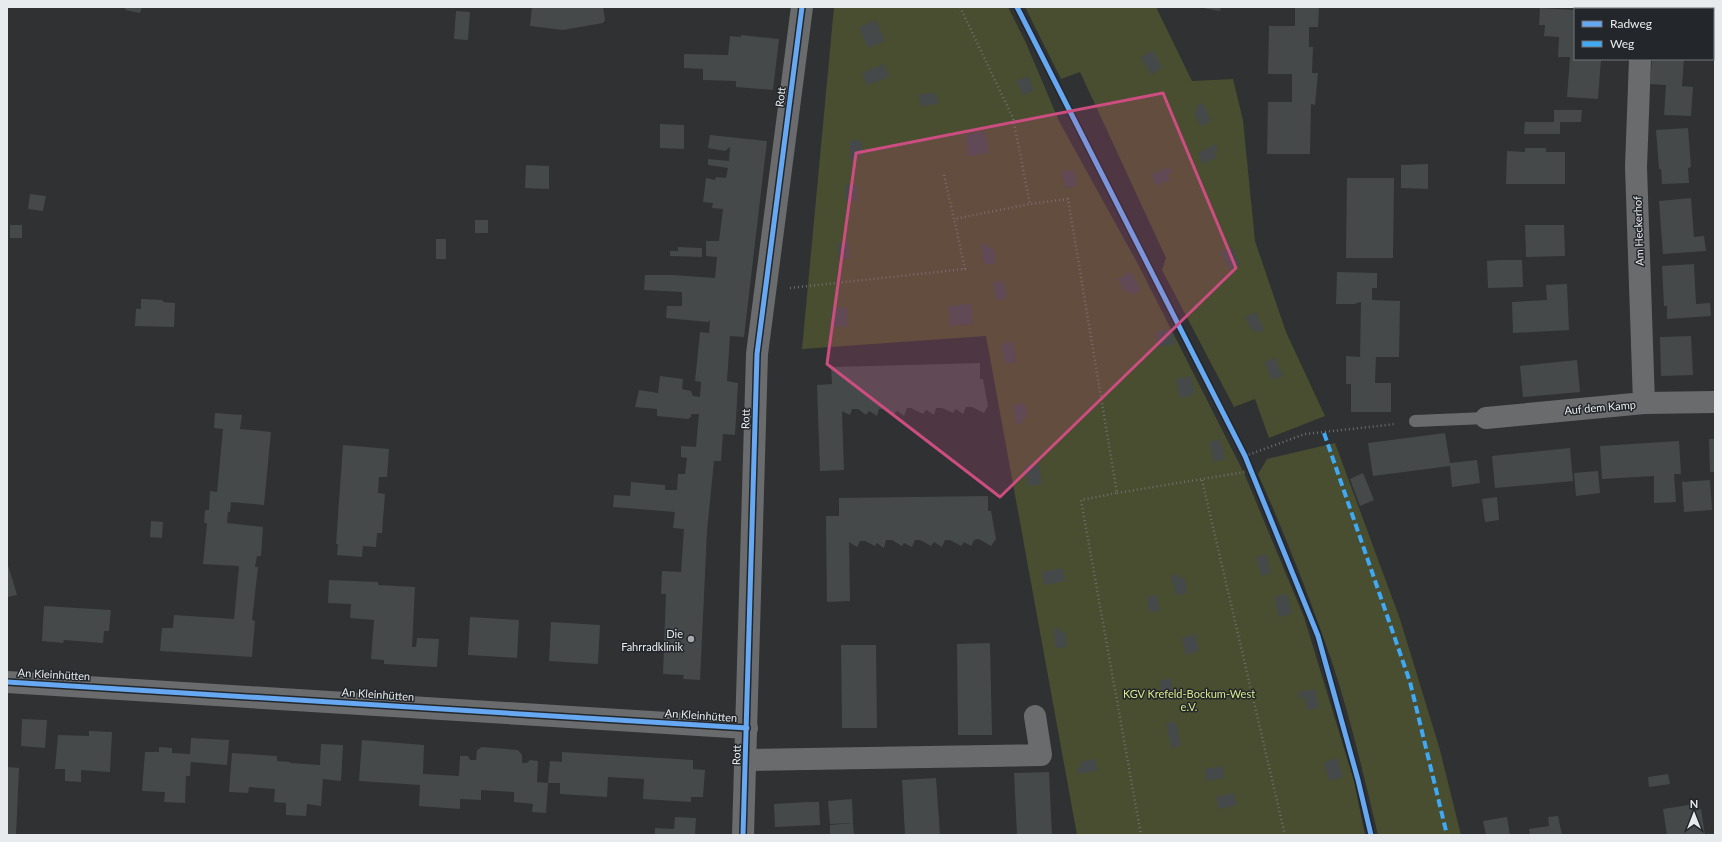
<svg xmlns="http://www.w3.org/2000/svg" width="1722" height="842" viewBox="0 0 1722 842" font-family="Lato,sans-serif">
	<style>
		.green { fill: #484e2f }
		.building { fill: #46494a }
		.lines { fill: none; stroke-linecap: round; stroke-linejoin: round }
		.path { stroke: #6e6f70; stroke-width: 2.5; stroke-dasharray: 1 3; stroke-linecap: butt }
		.service { stroke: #6a6b6d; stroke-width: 12 }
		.minor { stroke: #6a6b6d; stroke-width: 22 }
		.quiet { stroke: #3fa9f5; stroke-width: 4; stroke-dasharray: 8 4; stroke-linecap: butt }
		.cycleway-casing { stroke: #23272b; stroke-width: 8 }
		.cycleway { stroke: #66a8f1; stroke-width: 5 }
		.marked { fill: #cc4d80; fill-opacity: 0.2; stroke: #cc4d80; stroke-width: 3; stroke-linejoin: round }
		.poi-dot { fill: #a7aaac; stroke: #23272b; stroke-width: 1.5 }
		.labels { text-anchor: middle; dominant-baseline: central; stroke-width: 3; stroke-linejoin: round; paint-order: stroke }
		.street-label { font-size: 11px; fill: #e8ebed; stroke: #23272b }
		.poi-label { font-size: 11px; fill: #e8ebed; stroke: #23272b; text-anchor: end }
		.park-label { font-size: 11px; fill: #d7e88a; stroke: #23272b }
	</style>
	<rect width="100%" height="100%" fill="#2f3133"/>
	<!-- green -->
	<g class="green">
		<polygon points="834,7 1008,7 1026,43 1059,121 1139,266 1244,473 1304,617 1354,781 1365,835 1077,835 986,336 802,349"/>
		<polygon points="1025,7 1156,7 1192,81 1233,79 1243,120 1255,241 1286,332 1325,416 1269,438 1255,399 1234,407 1162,270 1166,258 1080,72 1061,79"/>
		<path d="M 1335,443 L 1400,619 L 1440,750 L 1461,835 L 1378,835 C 1364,776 1350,716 1331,659 C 1309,596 1285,534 1258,474 L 1267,459 Z"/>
	</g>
	<!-- building -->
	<g class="building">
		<polygon points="126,7 142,7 140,13 125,10"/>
		<polygon points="532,7 603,7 605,20 603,23 563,30 530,26"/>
		<polygon points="1198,7 1221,7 1220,11"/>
		<polygon points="1295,7 1319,7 1318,27 1309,27 1309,47 1313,47 1312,73 1318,73 1315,105 1311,104 1310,154 1267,154 1268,102 1292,102 1292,74 1268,74 1269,26 1295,26"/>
		<polygon points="1656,7 1682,8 1682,9 1656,9"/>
		<polygon points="1540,8 1575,10 1575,59 1601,59 1598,99 1567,97 1570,57 1558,57 1559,37 1544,36 1545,25 1539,25"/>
		<polygon points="456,11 470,12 468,40 454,39"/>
		<polygon points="876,20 885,41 868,48 859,27"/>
		<polygon points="741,35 779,39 773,90 736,87 736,81 703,80 703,69 684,68 684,54 728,55 730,36 741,37"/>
		<polygon points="1153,50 1162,68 1151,75 1141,57"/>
		<polygon points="1652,59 1684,59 1682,86 1693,87 1691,116 1664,115 1666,85 1650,84"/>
		<polygon points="884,64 889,77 867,85 862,73"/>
		<polygon points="1028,76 1034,90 1023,95 1016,81"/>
		<polygon points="936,93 938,104 920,106 919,94"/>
		<polygon points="1203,103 1211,121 1200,126 1194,112 1198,110 1196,106"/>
		<polygon points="1554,110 1582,110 1581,122 1560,122 1560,134 1524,134 1525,122 1554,122"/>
		<polygon points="660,124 684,125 684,149 660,148"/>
		<polygon points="1688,128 1691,167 1688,168 1689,183 1662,184 1661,169 1659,169 1656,130"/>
		<polygon points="985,131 989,153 968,156 965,134"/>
		<polygon points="710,135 767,141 744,337 730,336 727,381 738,383 735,435 723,434 721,461 714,461 707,531 700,680 683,679 684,675 663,674 666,594 661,594 662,571 681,572 684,529 673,528 675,512 613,507 614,495 630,496 631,482 665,485 665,490 677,490 678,474 685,474 687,458 681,457 681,446 696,447 699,414 691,414 691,417 688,419 657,416 657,409 635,407 639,390 658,393 660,376 683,379 682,389 691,391 693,396 700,397 701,382 695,381 700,332 709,333 710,320 708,322 666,318 667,306 682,306 682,292 644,290 645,275 673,275 715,278 717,257 706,256 706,241 719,241 723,209 712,208 713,203 703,202 706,178 715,180 716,177 726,178 728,168 708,165 708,159 729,161 730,147 725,151 708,148"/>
		<polygon points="850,140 862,141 862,156 857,156 856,160 850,160"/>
		<polygon points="1216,144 1218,151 1214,152 1217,157 1203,164 1198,153"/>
		<polygon points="1525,148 1546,148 1546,152 1565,152 1565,184 1506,184 1507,151 1525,152"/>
		<polygon points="1428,164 1428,189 1401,188 1401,165"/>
		<polygon points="526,165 549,166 549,189 525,188"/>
		<polygon points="1169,167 1172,173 1167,175 1170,180 1156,186 1151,175"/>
		<polygon points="1074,170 1077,186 1065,188 1062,171"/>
		<polygon points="1347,178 1394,178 1393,258 1346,258"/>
		<polygon points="857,184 857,201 846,201 845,185"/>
		<polygon points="30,194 46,196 43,211 28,209"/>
		<polygon points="1691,198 1694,237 1704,236 1706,251 1663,254 1659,201"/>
		<rect x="475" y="220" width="13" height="13"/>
		<rect x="10" y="225" width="12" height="13"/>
		<polygon points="1525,225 1564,225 1565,256 1526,257"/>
		<rect x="436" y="239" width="10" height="20"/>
		<polygon points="848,242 850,258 839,260 837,244"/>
		<polygon points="988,244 989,248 993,247 996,263 984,265 981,245"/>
		<polygon points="678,247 702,248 702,257 670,256 670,251 678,251"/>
		<polygon points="1232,247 1240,264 1229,269 1221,252"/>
		<polygon points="1498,260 1522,260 1523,287 1488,288 1487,261"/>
		<polygon points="1694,264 1696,304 1710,303 1711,316 1667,319 1667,306 1664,306 1662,266"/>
		<polygon points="1131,272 1141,290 1133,295 1130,291 1126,293 1118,279"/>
		<polygon points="1337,272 1377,273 1377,288 1372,288 1372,300 1400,301 1399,357 1376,357 1375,383 1391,383 1391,412 1351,412 1351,384 1346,384 1346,356 1360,357 1361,302 1354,304 1336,304"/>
		<polygon points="1004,281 1007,299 996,300 993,282"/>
		<polygon points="1567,284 1569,330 1513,333 1512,302 1547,300 1546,285"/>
		<polygon points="141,299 163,300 163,302 175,303 174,327 135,326 136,309 141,309"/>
		<polygon points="971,304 973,324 950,326 948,306"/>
		<polygon points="832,307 847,308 847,327 831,326"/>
		<polygon points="1256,312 1264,330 1257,333 1256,329 1252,331 1245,317"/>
		<polygon points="1171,329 1175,344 1158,347 1155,332"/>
		<polygon points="1691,336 1693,375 1661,376 1660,337"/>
		<polygon points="1013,342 1016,362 1005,364 1001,344"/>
		<polygon points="1275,358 1283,376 1272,380 1264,362"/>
		<polygon points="1577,360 1580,392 1523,397 1520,366"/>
		<polygon points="980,363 980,379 983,379 988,406 984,413 972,407 966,407 963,414 956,409 953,413 942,408 936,408 934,415 926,410 923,414 911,408 907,408 904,416 897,411 893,415 884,409 879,409 877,416 869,411 866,415 858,409 852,409 850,415 842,411 844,470 820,471 817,385 832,384 831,367"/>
		<polygon points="1191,376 1195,393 1190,393 1191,396 1180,398 1176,379"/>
		<polygon points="1025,403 1027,417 1022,418 1023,423 1016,424 1013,405"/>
		<polygon points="215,413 242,415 240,429 271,432 264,505 231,502 230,512 228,512 227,523 263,527 261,556 257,556 255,567 258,567 252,620 255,621 252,657 160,651 162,628 173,628 174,615 234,619 239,566 203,564 207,523 204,523 205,510 209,510 210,491 217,492 223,429 214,428"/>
		<polygon points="1445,433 1450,463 1477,460 1480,483 1452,487 1450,466 1373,476 1368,443"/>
		<polygon points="1220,439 1225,459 1214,462 1209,442"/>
		<polygon points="1709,439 1715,439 1715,472 1710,472"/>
		<polygon points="1679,441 1681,474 1674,474 1676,502 1654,503 1654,476 1602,479 1600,446"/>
		<polygon points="343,445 389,449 387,477 379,477 378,493 385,494 382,533 377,533 376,547 363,546 362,557 337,555 338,544 336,544"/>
		<polygon points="1570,448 1573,481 1495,488 1492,456"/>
		<polygon points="1039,465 1042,484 1028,486 1025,466"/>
		<polygon points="1598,471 1600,493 1576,496 1574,473"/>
		<polygon points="1363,473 1374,500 1360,506 1350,479"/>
		<polygon points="1710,480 1712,510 1684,512 1682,482"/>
		<polygon points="988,496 988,511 991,511 996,539 991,546 979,539 974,540 971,546 964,542 961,546 950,540 945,540 942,547 934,542 931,546 920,540 915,540 912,547 904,543 902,546 892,540 886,540 884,548 877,543 875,546 865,541 860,541 857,547 849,542 850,601 827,602 826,516 839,516 839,498"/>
		<polygon points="1497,497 1499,520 1485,522 1482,499"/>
		<polygon points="151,521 163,522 162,538 150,537"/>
		<polygon points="1266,554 1271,573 1261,576 1256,557"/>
		<polygon points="7,565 8,565 17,595 7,597"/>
		<polygon points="1062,568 1065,581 1044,585 1042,572"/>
		<polygon points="1178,574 1179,579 1184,577 1187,593 1176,595 1171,576"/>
		<polygon points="329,580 378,582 378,585 415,587 412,647 416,647 417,638 439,639 437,667 384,664 384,660 371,659 374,620 350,618 351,604 328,603"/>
		<polygon points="1287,594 1292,614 1279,617 1274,597"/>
		<polygon points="1157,595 1160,611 1149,612 1147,597"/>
		<polygon points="44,606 111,610 109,631 104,631 103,643 64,640 63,643 42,641"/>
		<polygon points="470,617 519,620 517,658 468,655"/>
		<polygon points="551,622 600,625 598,664 549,661"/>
		<polygon points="1060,628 1060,632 1065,631 1067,647 1056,648 1053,629"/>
		<polygon points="1195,634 1199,651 1186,655 1182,638"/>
		<polygon points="990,643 992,735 958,735 957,644"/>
		<polygon points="841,645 876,645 877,728 842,728"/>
		<polygon points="1171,678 1174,699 1167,700 1166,695 1162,696 1159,681"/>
		<polygon points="1315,689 1319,708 1307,710 1305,697 1299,698 1298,692"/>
		<polygon points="22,719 47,720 45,748 21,746"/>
		<polygon points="1176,722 1181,746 1171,748 1166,723"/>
		<polygon points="89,731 112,732 110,772 81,770 81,782 65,781 65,769 55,769 58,735 89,736"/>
		<polygon points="191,738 229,740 227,765 191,762 190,776 186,776 185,803 164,802 165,792 142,791 145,752 159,752 159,747 172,748 172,753 190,754"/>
		<polygon points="362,740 424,745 423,774 459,776 460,756 468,756 470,760 476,760 477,750 482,747 518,750 522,755 522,763 527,763 530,760 538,761 537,782 548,783 546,813 532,812 533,804 514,802 514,792 481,790 481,800 460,799 460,809 419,806 420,785 359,781"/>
		<polygon points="321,744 343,745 341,781 323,779 321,806 307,804 306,816 286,815 286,803 274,802 275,789 249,787 248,793 229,792 232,753 277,756 277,761 290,762 290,763 320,765"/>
		<polygon points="562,752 693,760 693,769 705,770 703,797 691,797 691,802 643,799 644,779 608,777 607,797 560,794 560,783 548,783 550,761 562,762"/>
		<polygon points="1338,758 1343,777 1329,781 1324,762"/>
		<polygon points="1095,759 1098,770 1078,774 1077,768 1081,767 1080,762"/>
		<polygon points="1222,766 1224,778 1207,781 1205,769"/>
		<polygon points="7,767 19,768 16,835 7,835"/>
		<polygon points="1049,772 1052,835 1017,835 1014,773"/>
		<polygon points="1668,774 1670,784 1649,787 1648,777"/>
		<polygon points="936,778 940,835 905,835 902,780"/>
		<polygon points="1234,793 1237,805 1219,809 1216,797"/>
		<polygon points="852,799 853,823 830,824 828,801"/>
		<polygon points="807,802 819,802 820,825 775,827 774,804"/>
		<polygon points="1694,804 1694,810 1701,809 1705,835 1667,835 1663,809"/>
		<polygon points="1558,816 1562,835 1530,835 1529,829 1549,826 1548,817"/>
		<polygon points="675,817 696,818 695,835 655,835 655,828 674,829"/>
		<polygon points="1507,817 1510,835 1486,835 1483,821"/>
		<polygon points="853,823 854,835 830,835 830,825"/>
	</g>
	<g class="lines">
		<!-- path -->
		<g class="path">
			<polyline points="960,7 1013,118 1030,204 1068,199 1117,493 1081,500 1141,835"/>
			<polyline points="944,175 954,219 1030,204"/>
			<polyline points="790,288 965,269 954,219"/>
			<polyline points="1245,456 1305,434 1396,424"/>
			<polyline points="1202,480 1285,835"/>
			<polyline points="1117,493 1251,471"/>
		</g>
		<!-- service -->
		<polyline class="service" points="1415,421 1486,418"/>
		<!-- minor -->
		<g class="minor">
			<polyline points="1643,9 1643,7"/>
			<polyline points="1640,59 1636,167 1644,403"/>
			<polyline points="1486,418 1644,403 1715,402"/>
			<polyline points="7,682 747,728"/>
			<polyline points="746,760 1041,755 1035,716"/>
			<polyline points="743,835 757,354 802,7"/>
		</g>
		<!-- quiet -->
		<polyline class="quiet" points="1324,433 1410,682 1447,835"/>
		<defs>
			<g id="cycleway">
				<polyline points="1017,7 1245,456 1318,636 1358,780 1371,835"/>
				<polyline points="7,682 747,728"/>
				<polyline points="743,835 757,354 802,7"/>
			</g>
		</defs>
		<!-- cycleway casing -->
		<use href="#cycleway" class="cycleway-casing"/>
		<!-- cycleway -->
		<use href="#cycleway" class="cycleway"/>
	</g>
	<!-- marked area -->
	<path class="marked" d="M 1163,93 L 1236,268 L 1000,497 L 827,364 L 856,153 Z"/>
	<!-- markers -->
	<circle class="poi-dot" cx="691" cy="639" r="4"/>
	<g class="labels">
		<!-- street labels -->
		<g class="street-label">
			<text transform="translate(780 97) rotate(-83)">Rott</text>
			<text transform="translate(1638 231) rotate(-92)">Am Heckerhof</text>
			<text transform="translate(1600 407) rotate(-5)">Auf dem Kamp</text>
			<text transform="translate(745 419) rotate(-88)">Rott</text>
			<text transform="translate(54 674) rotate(3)">An Kleinhütten</text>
			<text transform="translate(378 694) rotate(4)">An Kleinhütten</text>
			<text transform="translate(701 715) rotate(4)">An Kleinhütten</text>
			<text transform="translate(736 755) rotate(-88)">Rott</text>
		</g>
		<!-- poi labels -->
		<g class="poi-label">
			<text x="683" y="633">Die<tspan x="683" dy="13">Fahrradklinik</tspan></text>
		</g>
		<!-- park labels -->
		<g class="park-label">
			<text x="1189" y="693">KGV Krefeld-Bockum-West<tspan x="1189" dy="13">e.V.</tspan></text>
		</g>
	</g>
	<!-- border -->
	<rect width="1722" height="842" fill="none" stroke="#e8ebed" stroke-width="16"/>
	<!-- legend -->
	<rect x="1574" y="8" width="140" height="52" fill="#23272b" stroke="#727579"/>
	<rect x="1582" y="21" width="20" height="6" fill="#66a8f1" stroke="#727579"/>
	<text x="1610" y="28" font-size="12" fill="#e8ebed">Radweg</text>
	<rect x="1582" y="41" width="20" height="6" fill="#3fa9f5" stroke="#727579"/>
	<text x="1610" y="48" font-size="12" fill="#e8ebed">Weg</text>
	<!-- north arrow -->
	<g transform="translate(1694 814)" stroke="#23272b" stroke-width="3" paint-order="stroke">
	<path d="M0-3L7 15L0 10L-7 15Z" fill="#e8ebed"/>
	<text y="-6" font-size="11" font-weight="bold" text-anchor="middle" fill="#e8ebed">N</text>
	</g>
</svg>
